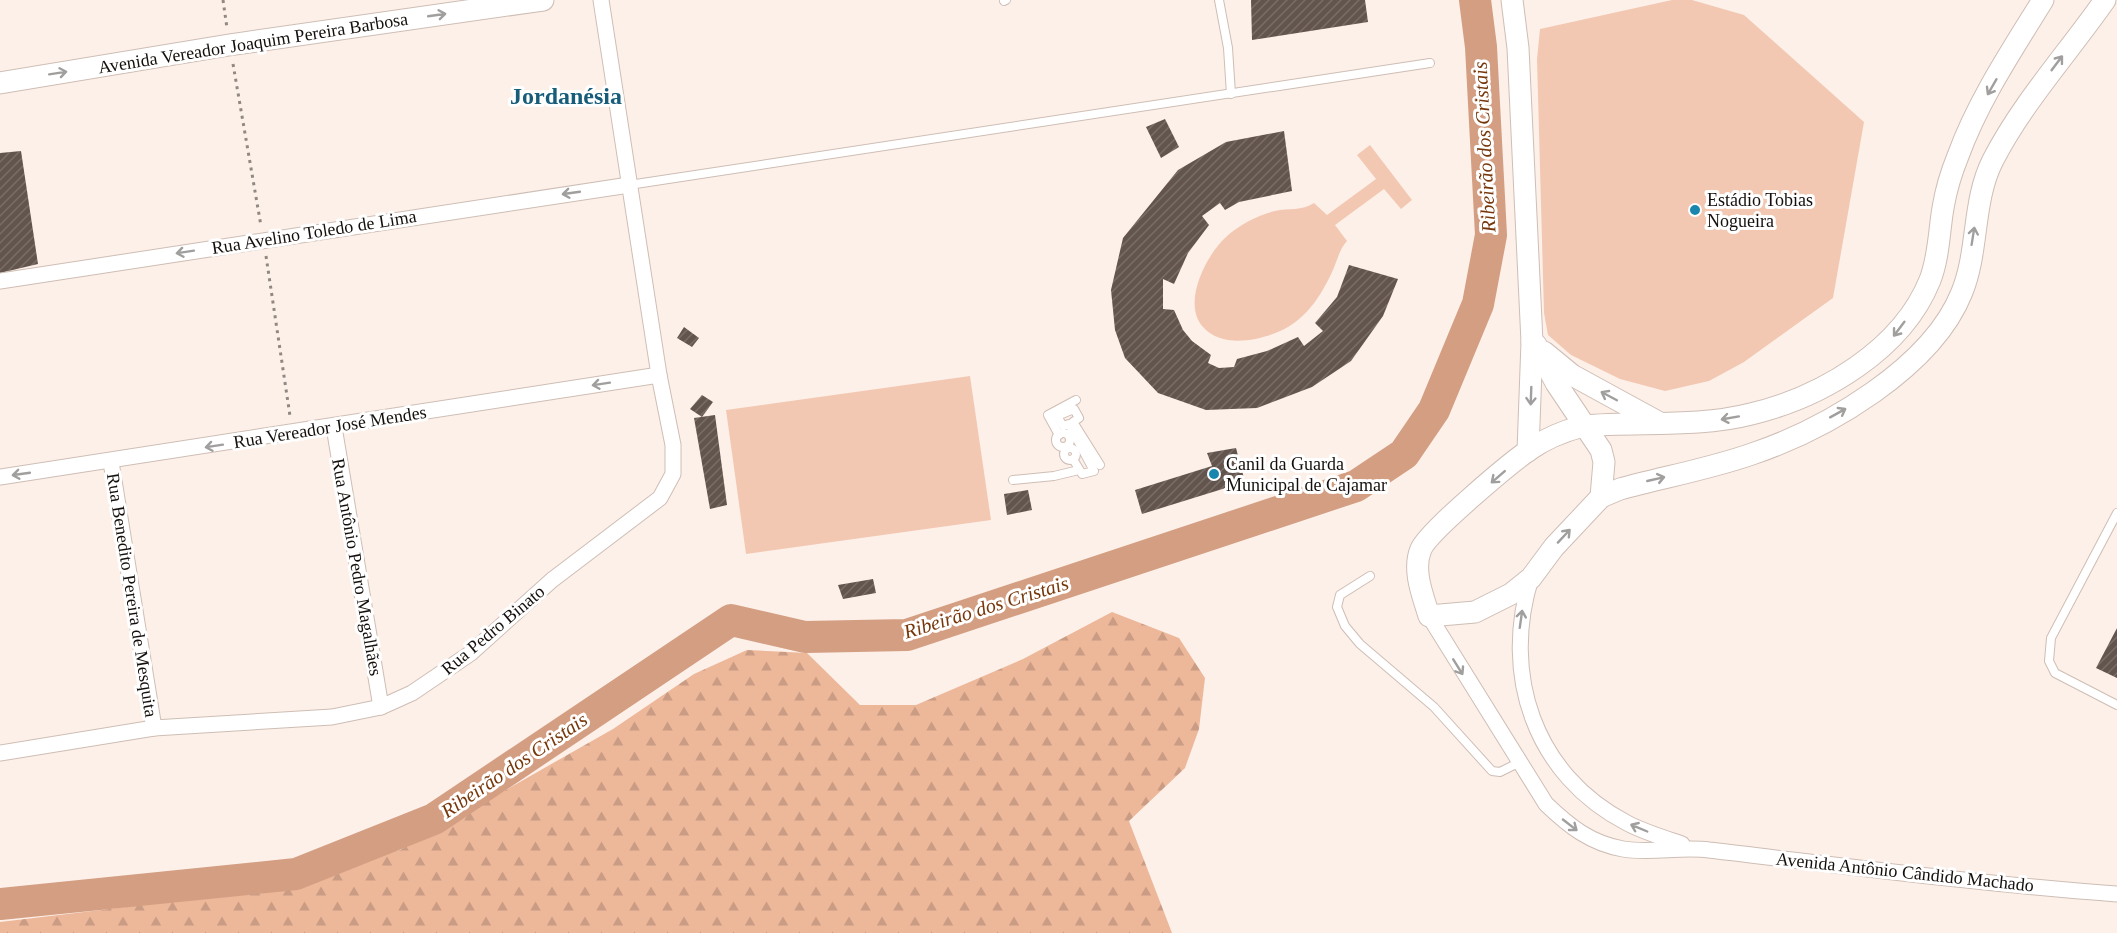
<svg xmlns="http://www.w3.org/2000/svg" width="2117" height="933" viewBox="0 0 2117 933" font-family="'Times New Roman',serif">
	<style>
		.green { fill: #f3c8b2 }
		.forest { fill: url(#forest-firs) }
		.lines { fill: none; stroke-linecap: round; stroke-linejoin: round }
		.river { stroke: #d39e82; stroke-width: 32 }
		.building { fill: url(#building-hatch) }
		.lane-casing { stroke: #cebeb5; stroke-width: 10 }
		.street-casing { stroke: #cebeb5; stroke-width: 17 }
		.secondary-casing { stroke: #cebeb5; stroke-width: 23 }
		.path { stroke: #918883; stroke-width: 3; stroke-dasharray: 3 4.5; stroke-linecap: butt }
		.lane { stroke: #fff; stroke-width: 8 }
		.street { stroke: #fff; stroke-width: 15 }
		.secondary { stroke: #fff; stroke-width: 21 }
		.oneway { stroke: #a19f9e }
		.poi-dot { fill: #1a86ad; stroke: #fff; stroke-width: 2 }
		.labels { text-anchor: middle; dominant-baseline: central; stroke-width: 6; stroke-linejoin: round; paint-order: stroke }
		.street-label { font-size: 18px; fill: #140f0c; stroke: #fff }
		.poi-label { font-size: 18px; fill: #140f0c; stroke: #fff; text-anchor: start }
		.water-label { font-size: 20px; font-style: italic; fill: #773609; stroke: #fff }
		.district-label { font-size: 24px; font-weight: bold; fill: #175d79; stroke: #fff }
	</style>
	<defs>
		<pattern id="forest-firs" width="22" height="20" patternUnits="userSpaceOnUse" patternTransform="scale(1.5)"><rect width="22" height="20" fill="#edb79a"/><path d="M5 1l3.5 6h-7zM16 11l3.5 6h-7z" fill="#ca9c84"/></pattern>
		<pattern id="building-hatch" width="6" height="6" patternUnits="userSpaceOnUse" patternTransform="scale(1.5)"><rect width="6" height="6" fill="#63554e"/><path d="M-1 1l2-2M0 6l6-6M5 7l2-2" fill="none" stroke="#786e68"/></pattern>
	</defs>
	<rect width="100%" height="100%" fill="#fdf0e9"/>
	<!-- green -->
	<g class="green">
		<polygon points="1672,0 1692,0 1744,15 1864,122 1833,298 1744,362 1709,381 1665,391 1620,379 1571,355 1548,335 1544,313 1537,59 1540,29"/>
		<path d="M 1370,145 L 1412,200 L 1401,209 L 1384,189 L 1335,225 L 1347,241 C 1340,248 1337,261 1333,270 C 1323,292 1310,314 1288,327 C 1265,340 1223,350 1203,327 C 1181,303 1207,254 1226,237 C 1239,225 1258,215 1275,211 C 1288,208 1302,211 1314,203 L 1327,215 L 1376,179 L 1357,155 Z"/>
		<polygon points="970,376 991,520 746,554 726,410"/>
	</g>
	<!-- forest -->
	<polygon class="forest" points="1112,612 1179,638 1205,678 1199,729 1185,768 1129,821 1172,933 0,933 0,922 151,904 400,850 613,729 694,674 747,650 807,653 860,705 916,705 1023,659"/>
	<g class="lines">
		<!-- river -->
		<polyline class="river" points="0,904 296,874 434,819 731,620 805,637 907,635 1356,486 1404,454 1434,410 1478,304 1491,235 1481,47 1475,0"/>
	</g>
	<!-- building -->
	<g class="building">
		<polygon points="1251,0 1365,0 1368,22 1252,40"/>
		<polygon points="1165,119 1179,147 1161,158 1146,127"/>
		<polygon points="1284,131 1292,191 1239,202 1225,210 1220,203 1202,216 1209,225 1188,253 1174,284 1163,279 1163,309 1174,310 1183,330 1192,341 1211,355 1208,363 1219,368 1234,367 1237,359 1267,351 1298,337 1304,346 1323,331 1315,323 1337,297 1349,265 1398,279 1383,316 1351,361 1312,387 1257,408 1206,410 1158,393 1125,358 1115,330 1111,290 1123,238 1178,170 1226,142"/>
		<polygon points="21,151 38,264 0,273 0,153"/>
		<polygon points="684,327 699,338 692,347 677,338"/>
		<polygon points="702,395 713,402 702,417 690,409"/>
		<polygon points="715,415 727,505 710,509 694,418"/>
		<polygon points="1236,448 1245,482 1142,514 1135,490 1212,466 1207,453"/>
		<polygon points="1028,490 1032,510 1007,515 1004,494"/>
		<polygon points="873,579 876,593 843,599 838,585"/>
		<polygon points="2117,628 2117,678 2096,668"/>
	</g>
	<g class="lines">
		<defs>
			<g id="lane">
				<polyline points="1219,0 1228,48 1231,94"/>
				<polyline points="1004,1 1006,0"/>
				<polyline points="629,185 1430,63"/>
				<circle cx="1063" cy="440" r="7"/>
				<polyline points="1059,435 1048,415 1076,400"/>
				<circle cx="1070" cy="454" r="6"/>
				<polyline points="1073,459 1082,474 1094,471 1069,424 1063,426 1057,416 1074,409 1079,418 1073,422 1100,465"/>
				<polyline points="1013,480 1054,476 1079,470"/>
				<polyline points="2117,513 2051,638 2049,661 2055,673 2117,705"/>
				<polyline points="1370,576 1340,595 1337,607 1345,626 1360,644 1434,707 1492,771 1500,772 1518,763"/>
			</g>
			<g id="street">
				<polyline points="0,281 629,185"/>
				<polyline points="334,427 381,707"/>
				<polyline points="111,462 154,728"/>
				<polyline points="0,477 659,375"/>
				<path d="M 1531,578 C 1501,674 1534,775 1627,823 C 1644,832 1664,838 1682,844"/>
				<path d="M 1429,616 L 1546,804 C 1569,826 1590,843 1623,849 C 1651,854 1681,846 1709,850 C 1845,866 1980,884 2117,894"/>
				<polyline points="0,753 154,728 332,717 381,707 412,693 471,653 552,580 660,498 673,474 673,445 659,375 601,0"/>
			</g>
			<g id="secondary">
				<polyline points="1512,0 1518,48 1532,342 1528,451"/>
				<polyline points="0,83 229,45 543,0"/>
				<path d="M 1532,342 L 1536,345 L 1556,383 L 1601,450 L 1604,462 L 1601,497 L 1554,547 L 1531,578 L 1511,594 L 1475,612 L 1429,616 C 1423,596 1412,570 1421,549 C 1429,531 1509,464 1529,450 C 1546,438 1564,431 1583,426 C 1639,421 1696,428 1751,414 C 1822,397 1902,350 1930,280 C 1939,257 1939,231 1943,208 C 1946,190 1951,173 1958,156 C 1978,101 2012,50 2043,0"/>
				<polyline points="1544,352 1572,375 1658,422"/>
				<path d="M 1601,497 L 1620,489 C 1664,477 1709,469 1752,454 C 1826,429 1932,368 1962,292 C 1979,250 1972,201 1993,160 C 2023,102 2068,53 2105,0"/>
			</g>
		</defs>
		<!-- lane casing -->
		<use href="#lane" class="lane-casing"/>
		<!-- street casing -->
		<use href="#street" class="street-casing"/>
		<!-- secondary casing -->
		<use href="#secondary" class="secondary-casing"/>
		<!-- path -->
		<g class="path">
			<polyline points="223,0 227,28"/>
			<polyline points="233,64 261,226"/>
			<polyline points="266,256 290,416"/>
		</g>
		<!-- lane -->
		<use href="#lane" class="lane"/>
		<!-- street -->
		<use href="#street" class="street"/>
		<!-- secondary -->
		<use href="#secondary" class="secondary"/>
	</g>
	<!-- one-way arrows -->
	<defs><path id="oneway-shaft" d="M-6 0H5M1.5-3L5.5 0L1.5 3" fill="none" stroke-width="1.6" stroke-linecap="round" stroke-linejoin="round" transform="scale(1.5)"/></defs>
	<g class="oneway">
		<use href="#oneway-shaft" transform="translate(437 15) rotate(-8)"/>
		<use href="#oneway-shaft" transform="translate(2057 63) rotate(-53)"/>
		<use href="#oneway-shaft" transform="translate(58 73) rotate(-9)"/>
		<use href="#oneway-shaft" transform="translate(1992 87) rotate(120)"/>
		<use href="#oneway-shaft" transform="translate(571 193) rotate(172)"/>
		<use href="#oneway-shaft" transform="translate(1973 236) rotate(-81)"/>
		<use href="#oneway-shaft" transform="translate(185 252) rotate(171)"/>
		<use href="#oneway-shaft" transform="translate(1899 329) rotate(127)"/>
		<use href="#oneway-shaft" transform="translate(601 384) rotate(171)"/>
		<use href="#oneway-shaft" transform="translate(1531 396) rotate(92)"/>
		<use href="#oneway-shaft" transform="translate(1609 396) rotate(-152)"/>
		<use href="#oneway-shaft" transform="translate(1838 413) rotate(-29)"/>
		<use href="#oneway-shaft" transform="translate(1730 418) rotate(170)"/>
		<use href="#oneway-shaft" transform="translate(214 446) rotate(171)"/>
		<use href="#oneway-shaft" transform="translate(21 474) rotate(172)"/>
		<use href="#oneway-shaft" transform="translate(1498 477) rotate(139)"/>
		<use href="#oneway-shaft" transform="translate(1656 479) rotate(-13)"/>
		<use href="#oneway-shaft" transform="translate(1564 536) rotate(-47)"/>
		<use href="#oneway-shaft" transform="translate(1521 619) rotate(-82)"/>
		<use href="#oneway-shaft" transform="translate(1458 667) rotate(58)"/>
		<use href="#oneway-shaft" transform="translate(1570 825) rotate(38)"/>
		<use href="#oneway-shaft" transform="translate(1639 828) rotate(-157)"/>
	</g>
	<!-- markers -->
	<g class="poi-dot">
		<circle cx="1695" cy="210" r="6"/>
		<circle cx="1214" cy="474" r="6"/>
	</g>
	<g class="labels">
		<!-- street labels -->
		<g class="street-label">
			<text transform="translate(253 43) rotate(-9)">Avenida Vereador Joaquim Pereira Barbosa</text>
			<text transform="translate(314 232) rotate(-9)">Rua Avelino Toledo de Lima</text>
			<text transform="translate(330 427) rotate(-9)">Rua Vereador José Mendes</text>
			<text transform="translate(357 567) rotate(80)">Rua Antônio Pedro Magalhães</text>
			<text transform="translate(132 595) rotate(81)">Rua Benedito Pereira de Mesquita</text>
			<text transform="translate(493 630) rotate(-40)">Rua Pedro Binato</text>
			<text transform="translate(1905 872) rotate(6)">Avenida Antônio Cândido Machado</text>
		</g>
		<!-- poi labels -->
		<g class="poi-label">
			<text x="1707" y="200">Estádio Tobias<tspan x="1707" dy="21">Nogueira</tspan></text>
			<text x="1226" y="464">Canil da Guarda<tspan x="1226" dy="21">Municipal de Cajamar</tspan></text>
		</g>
		<!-- water labels -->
		<g class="water-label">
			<text transform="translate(1484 147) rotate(-93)">Ribeirão dos Cristais</text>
			<text transform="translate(986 607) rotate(-17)">Ribeirão dos Cristais</text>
			<text transform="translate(514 765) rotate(-34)">Ribeirão dos Cristais</text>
		</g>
		<!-- district labels -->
		<g class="district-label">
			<text x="566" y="96">Jordanésia</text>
		</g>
	</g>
</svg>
